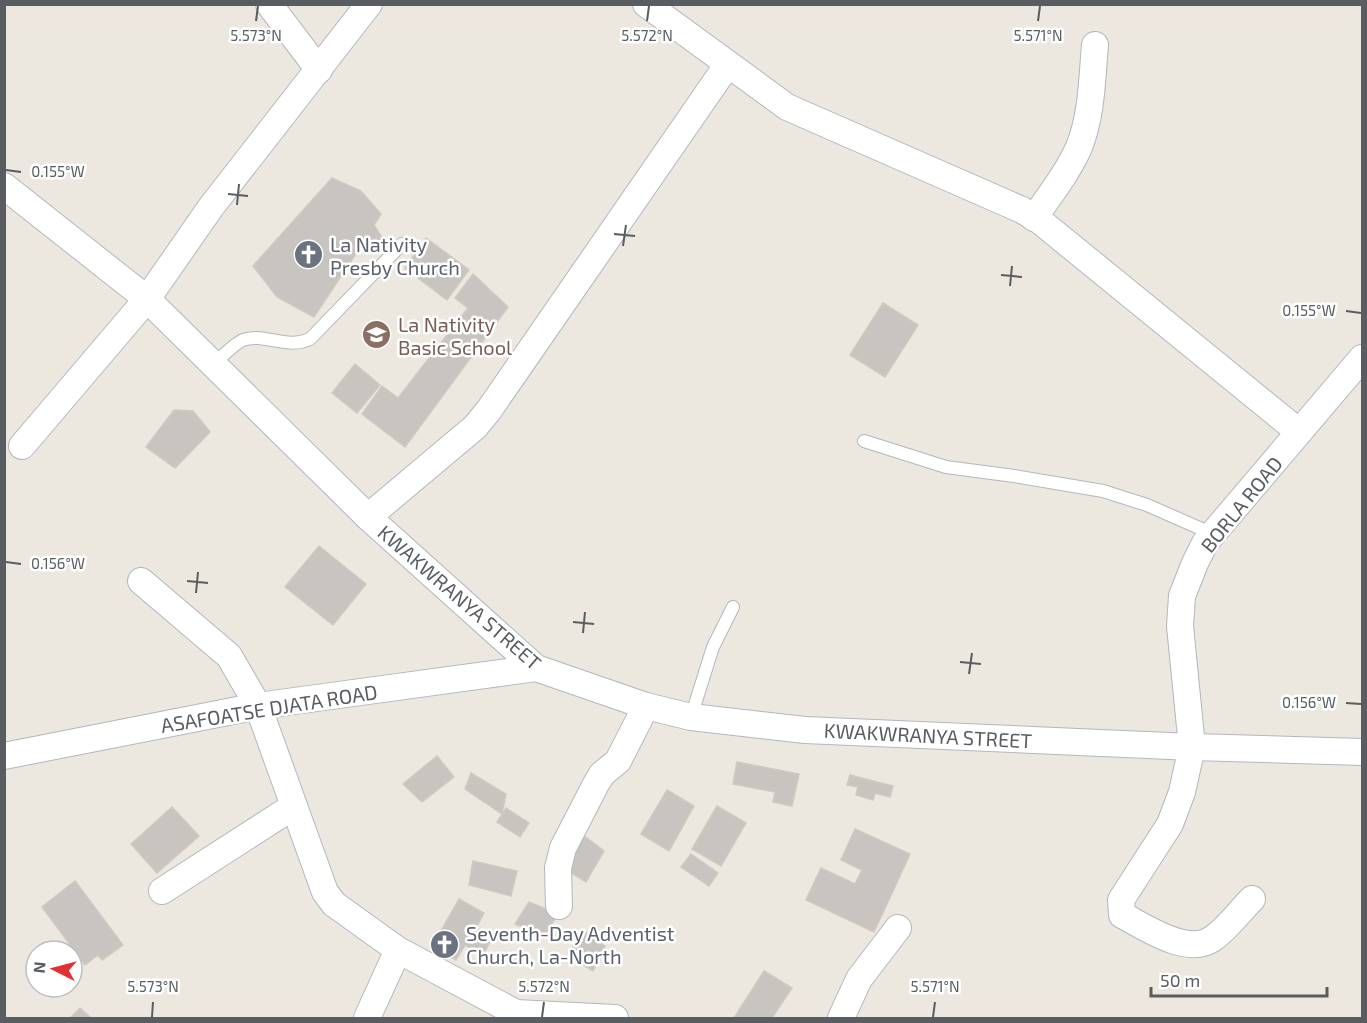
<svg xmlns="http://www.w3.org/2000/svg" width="1367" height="1023" viewBox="0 0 1367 1023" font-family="'Exo 2',sans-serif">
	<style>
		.building { fill: #c8c5c0; stroke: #d0c9bf; stroke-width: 1.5 }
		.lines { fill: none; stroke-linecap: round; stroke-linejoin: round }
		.lane-casing { stroke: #b3b7bb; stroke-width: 14 }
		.street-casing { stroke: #b3b7bb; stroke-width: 28 }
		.lane { stroke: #fff; stroke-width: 12 }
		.street { stroke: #fff; stroke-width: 26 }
		.ticks { fill: none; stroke: #595d61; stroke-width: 2 }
		.labels { text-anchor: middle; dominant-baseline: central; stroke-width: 5; stroke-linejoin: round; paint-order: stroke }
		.worship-label { font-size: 20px; fill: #5b616d; stroke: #fff; text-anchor: start }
		.education-label { font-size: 20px; fill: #785e54; stroke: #fff; text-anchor: start }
		.street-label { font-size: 20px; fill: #595d61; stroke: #fff }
		.ticks-label { font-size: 15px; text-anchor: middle; fill: #595d61; stroke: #fff; stroke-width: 5; stroke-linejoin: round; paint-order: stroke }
	</style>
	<rect width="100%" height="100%" fill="#ece8e0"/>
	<!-- building -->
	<g class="building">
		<polygon points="332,178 361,191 381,214 374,225 383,239 375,244 363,243 314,317 277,297 253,266"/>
		<polygon points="426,238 469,270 447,300 405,268"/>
		<polygon points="473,274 508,307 405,447 362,414 382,386 398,398 468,308 455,298"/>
		<polygon points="883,303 918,325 885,377 850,355"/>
		<polygon points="355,364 380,385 357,413 332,393"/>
		<polygon points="174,410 193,411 210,432 175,468 146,447"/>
		<polygon points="319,546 366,584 333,625 285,587"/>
		<polygon points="437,756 454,777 422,802 403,784"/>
		<polygon points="737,762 799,774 792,806 773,802 775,792 733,784"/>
		<polygon points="471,773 506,794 502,814 465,789"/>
		<polygon points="850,775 893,786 890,797 875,793 873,800 856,795 858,787 847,785"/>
		<polygon points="667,790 694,806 669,851 641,834"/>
		<polygon points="717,806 746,823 721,866 692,849"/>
		<polygon points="172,807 199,836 157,873 131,844"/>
		<polygon points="506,808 529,823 520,837 497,822"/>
		<polygon points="855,829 910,854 874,932 806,900 821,868 855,884 862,870 841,860"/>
		<polygon points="579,832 604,851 586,882 563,868"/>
		<polygon points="691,854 718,873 709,886 681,867"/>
		<polygon points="473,861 517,871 511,896 469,885"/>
		<polygon points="75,881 123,945 102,960 98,955 85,965 42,907"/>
		<polygon points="459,899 484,913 476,928 493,937 483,955 465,945 456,960 432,947"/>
		<polygon points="529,902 558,914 544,937 515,924"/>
		<polygon points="582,930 605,946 593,971 568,956"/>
		<polygon points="764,971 792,988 772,1018 734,1018"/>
		<polygon points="80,1008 91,1018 70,1018"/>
	</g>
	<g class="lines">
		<defs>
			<g id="lane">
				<path d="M 213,364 C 221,358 235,343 243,340 C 263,332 286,350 310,339 L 402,244"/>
				<polyline points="864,441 946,467 1014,476 1103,491 1147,505 1213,534"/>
				<polyline points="691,717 713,647 733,607"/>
			</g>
			<g id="street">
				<polyline points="269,4 319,70"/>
				<polyline points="646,4 787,107 1022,210 1040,221 1299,432"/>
				<polyline points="4,186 147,299 368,517 536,668 646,706 691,717 805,730 1192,747 1362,752"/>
				<path d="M 1034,218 C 1050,195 1068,172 1079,147 C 1092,115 1092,78 1095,45"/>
				<polyline points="22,446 147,299 211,207 369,4"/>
				<polyline points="368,517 475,427 489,410 728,64"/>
				<polyline points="141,581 229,656 258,706 325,892 334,904 398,950 516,1013 615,1018"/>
				<polyline points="4,756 258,706 536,668"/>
				<polyline points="162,891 294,806"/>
				<path d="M 1252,899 C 1239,912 1227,929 1212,939 C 1187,956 1145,927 1122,915 L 1121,900 L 1170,824 L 1182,792 L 1192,747 L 1180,626 L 1182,596 L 1195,563 L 1205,543 L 1362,358"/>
				<polyline points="559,906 558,868 563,848 596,784 602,774 618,761 646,706"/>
				<polyline points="367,1018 398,950"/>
				<polyline points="841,1018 859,979 898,928"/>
			</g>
		</defs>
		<!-- lane casing -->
		<use href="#lane" class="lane-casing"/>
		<!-- street casing -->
		<use href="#street" class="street-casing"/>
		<!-- lane -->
		<use href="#lane" class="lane"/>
		<!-- street -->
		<use href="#street" class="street"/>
	</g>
	<!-- ticks -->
	<path class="ticks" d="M 256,21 L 258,6M 647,21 L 649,6M 1038,21 L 1040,6M 6,170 L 21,172M 228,194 L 248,196M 237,205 L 239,184M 614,234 L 635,236M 623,246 L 626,225M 1001,275 L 1022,277M 1010,286 L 1012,266M 1346,311 L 1361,313M 6,562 L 21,564M 187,581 L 208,583M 196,593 L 198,572M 573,622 L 594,624M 583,633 L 585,612M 960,662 L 981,664M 969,674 L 972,653M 1346,703 L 1361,704M 152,1017 L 153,1002M 542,1017 L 544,1002M 933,1017 L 935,1002"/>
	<!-- icons -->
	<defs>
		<symbol id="church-disc" viewBox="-11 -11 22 22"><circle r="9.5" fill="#6b7280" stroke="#fff"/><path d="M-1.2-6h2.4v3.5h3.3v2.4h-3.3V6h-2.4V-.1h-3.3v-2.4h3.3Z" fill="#fff"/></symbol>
		<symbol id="school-disc" viewBox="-11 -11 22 22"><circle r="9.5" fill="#8d6e63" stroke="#fff"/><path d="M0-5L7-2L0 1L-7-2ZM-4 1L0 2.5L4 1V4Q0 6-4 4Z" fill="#fff"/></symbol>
	</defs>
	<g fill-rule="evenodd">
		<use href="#church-disc" x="292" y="238" width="33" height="33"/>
		<use href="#school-disc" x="360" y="318" width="33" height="33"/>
		<use href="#church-disc" x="428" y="928" width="33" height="33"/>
	</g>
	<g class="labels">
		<!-- worship labels -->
		<g class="worship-label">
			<text x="330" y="244">La Nativity<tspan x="330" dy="23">Presby Church</tspan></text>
			<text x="466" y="933">Seventh-Day Adventist<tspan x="466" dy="23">Church, La-North</tspan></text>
		</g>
		<!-- education labels -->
		<g class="education-label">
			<text x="398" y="324">La Nativity<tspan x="398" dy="23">Basic School</tspan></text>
		</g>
		<!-- street labels -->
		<g class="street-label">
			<text transform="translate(1241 504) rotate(-51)">BORLA ROAD</text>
			<text transform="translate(460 597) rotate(41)">KWAKWRANYA STREET</text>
			<text transform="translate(269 708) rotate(-9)">ASAFOATSE DJATA ROAD</text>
			<text transform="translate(928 735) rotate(3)">KWAKWRANYA STREET</text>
		</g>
	</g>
	<g class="ticks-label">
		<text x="256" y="41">5.573°N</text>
		<text x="647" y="41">5.572°N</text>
		<text x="1038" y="41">5.571°N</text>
		<text x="58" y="177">0.155°W</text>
		<text x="1309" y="316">0.155°W</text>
		<text x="58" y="569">0.156°W</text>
		<text x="1309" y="708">0.156°W</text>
		<text x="153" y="992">5.573°N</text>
		<text x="544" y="992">5.572°N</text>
		<text x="935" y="992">5.571°N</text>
	</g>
	<!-- border -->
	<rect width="1367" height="1023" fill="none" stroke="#595d61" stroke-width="12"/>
	<!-- north arrow -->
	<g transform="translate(54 969) rotate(276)"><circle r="28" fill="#ffffff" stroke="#bdbec0" stroke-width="1.5"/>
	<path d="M0-4.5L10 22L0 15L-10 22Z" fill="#e32f31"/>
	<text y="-9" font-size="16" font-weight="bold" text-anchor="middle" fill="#595d61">N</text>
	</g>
	<!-- scale -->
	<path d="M1151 987v9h176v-9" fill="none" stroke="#595d61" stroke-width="3"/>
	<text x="1160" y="987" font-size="18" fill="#595d61" stroke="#ffffff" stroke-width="4.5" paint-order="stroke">50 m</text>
</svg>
